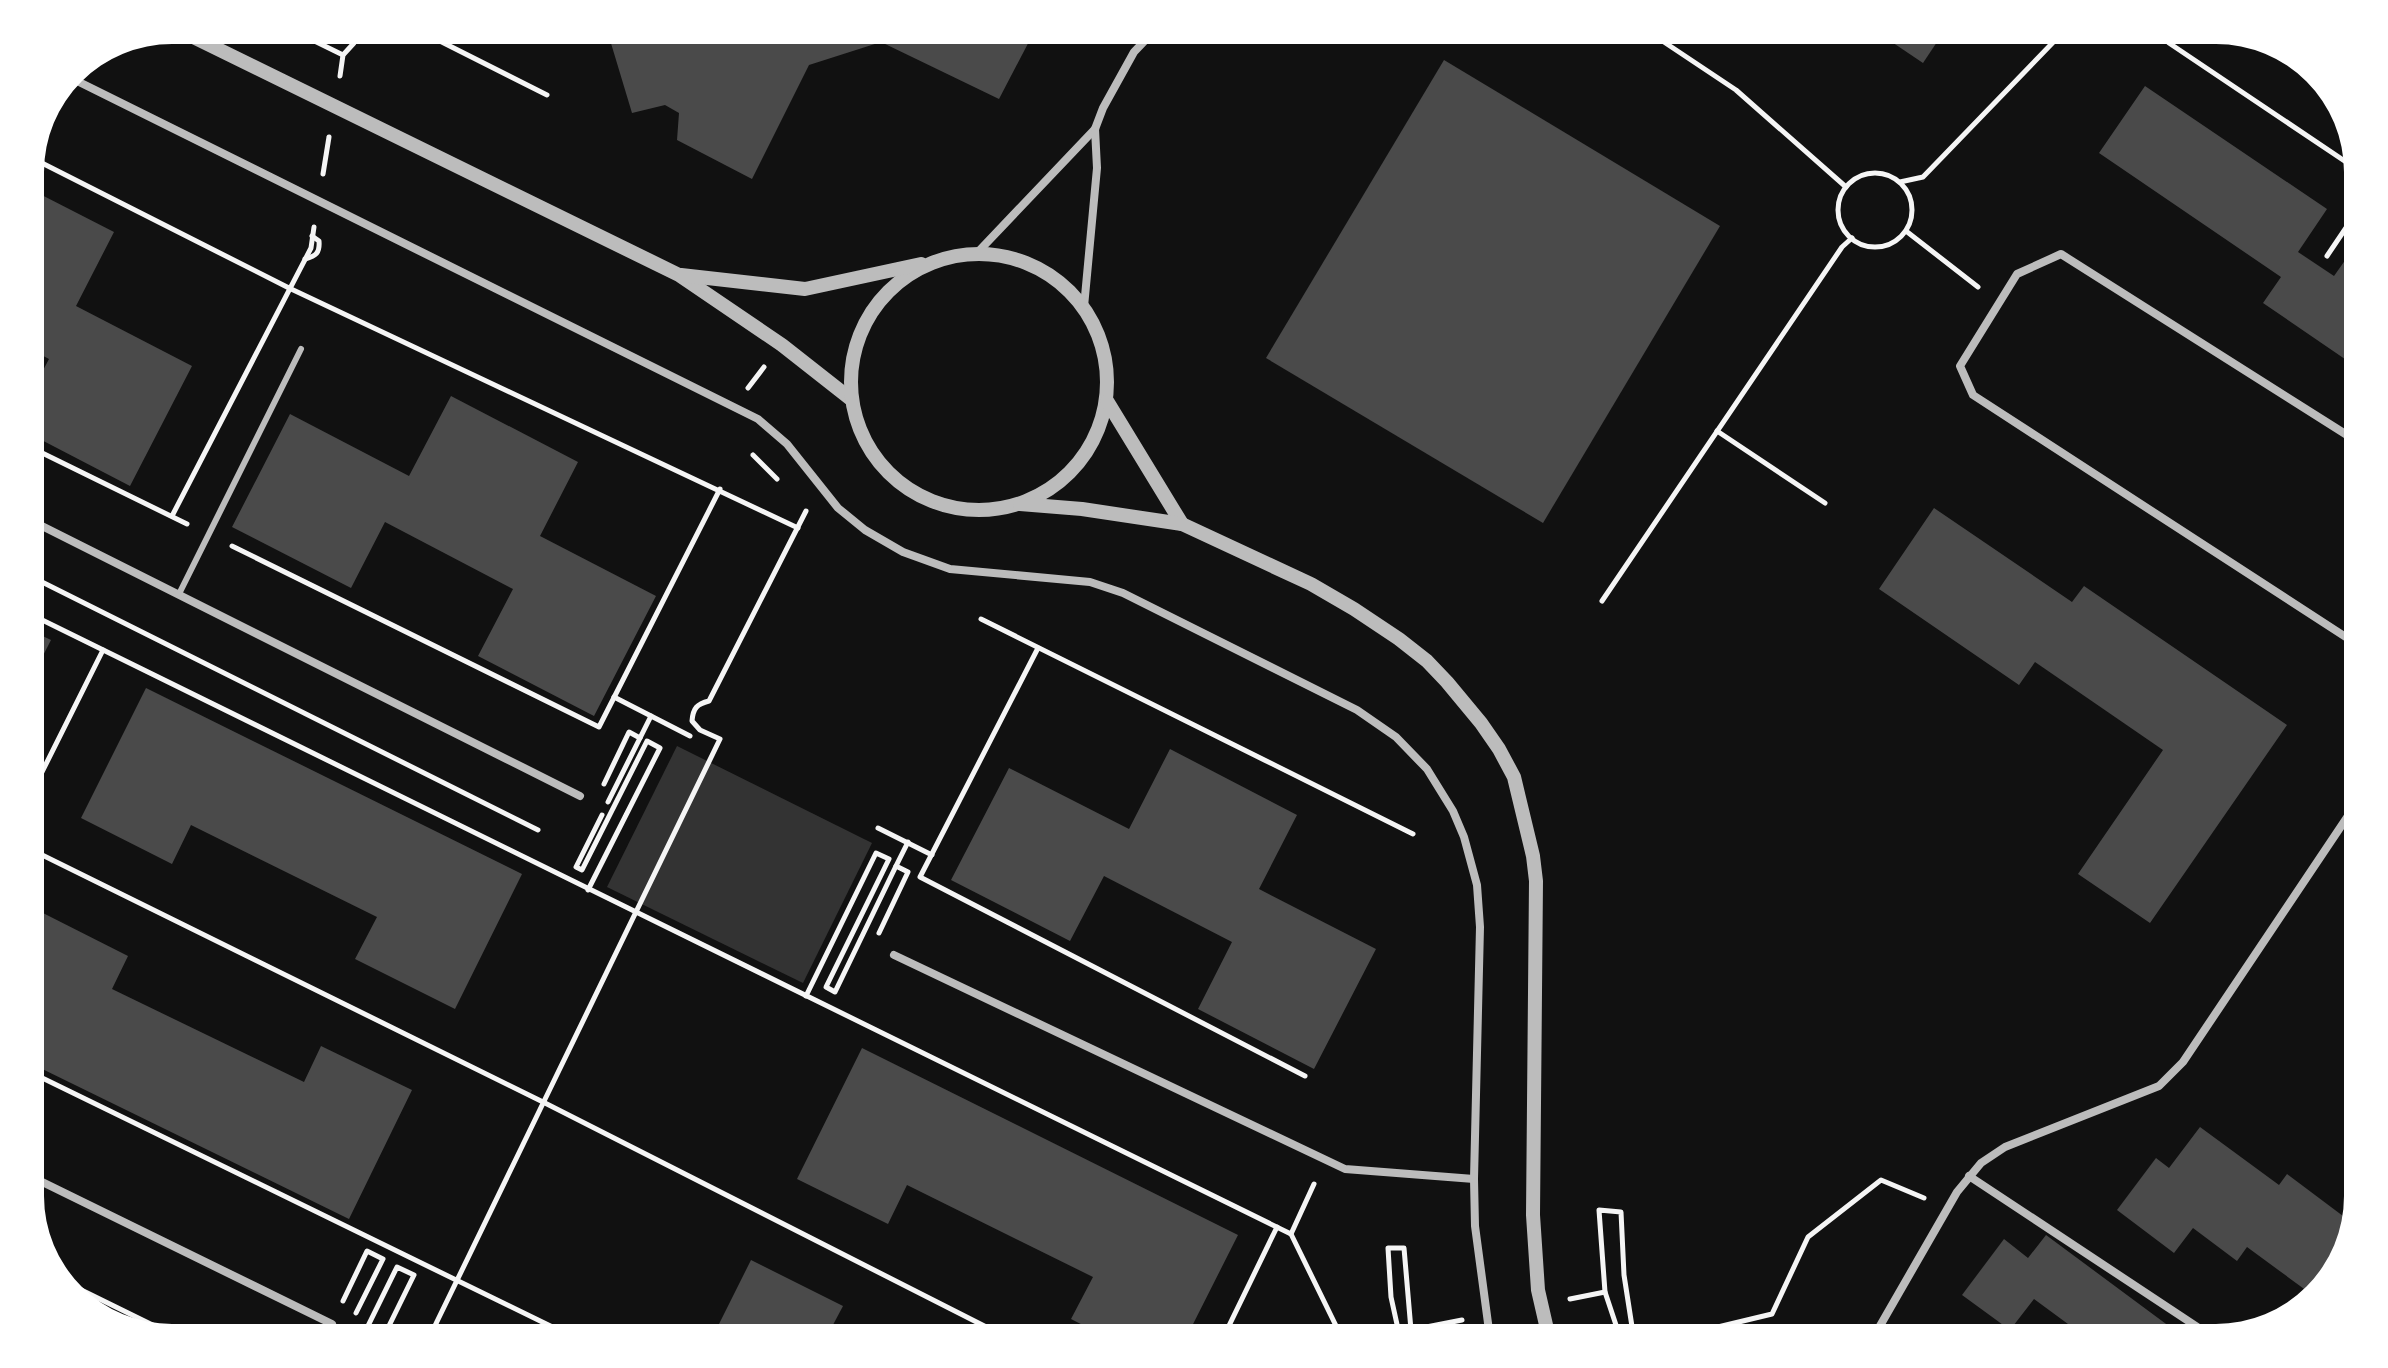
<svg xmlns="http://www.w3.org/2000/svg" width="2388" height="1368" viewBox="0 0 2388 1368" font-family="Manrope,sans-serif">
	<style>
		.water { fill: #333 }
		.building { fill: #4a4a4a }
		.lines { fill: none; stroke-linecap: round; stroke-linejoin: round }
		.path { stroke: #f5f5f5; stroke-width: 5 }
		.service { stroke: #bcbcbc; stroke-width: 6 }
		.minor { stroke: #bcbcbc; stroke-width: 8 }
		.tertiary { stroke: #bcbcbc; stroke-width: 14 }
	</style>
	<rect width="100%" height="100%" fill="#111"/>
	<!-- water -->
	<polygon class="water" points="677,746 872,843 803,983 607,887"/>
	<!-- building -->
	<g class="building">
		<polygon points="607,30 1035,30 999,99 881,42 809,65 752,179 677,140 679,113 665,105 632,113"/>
		<polygon points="1874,30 1945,30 1923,63"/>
		<polygon points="1444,60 1720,226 1543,523 1266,358"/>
		<polygon points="2145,86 2327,209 2298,252 2334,276 2358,242 2358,368 2263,303 2281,277 2099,153"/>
		<polygon points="30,189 114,232 76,306 192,366 130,486 30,434 30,395 49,359 30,349"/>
		<polygon points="451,396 578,462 540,536 656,596 594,716 478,656 513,589 385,522 351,588 232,527 290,414 409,476"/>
		<polygon points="1934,508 2072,602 2084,586 2287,725 2150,923 2078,874 2163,750 2035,662 2019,685 1879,589"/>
		<polygon points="30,630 51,640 30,681"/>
		<polygon points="146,688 522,874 455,1009 355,959 377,917 191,825 172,864 81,818"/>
		<polygon points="1170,749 1297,815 1259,889 1376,949 1314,1069 1198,1009 1232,942 1104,876 1070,941 951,880 1009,768 1129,829"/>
		<polygon points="37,910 128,956 112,989 304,1082 321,1046 412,1090 349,1219 30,1063 30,923"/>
		<polygon points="862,1048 1238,1235 1186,1338 1108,1338 1071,1319 1093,1277 907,1185 888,1224 797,1179"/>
		<polygon points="2200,1127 2279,1185 2287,1174 2351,1222 2339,1267 2311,1294 2247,1247 2237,1261 2193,1228 2174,1253 2117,1210 2156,1158 2169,1168"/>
		<polygon points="2046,1235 2185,1338 2087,1338 2034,1299 2010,1330 1962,1295 2004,1239 2028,1258"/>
		<polygon points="751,1260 843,1306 826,1338 712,1338"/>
	</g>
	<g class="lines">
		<!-- path -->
		<g class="path">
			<polyline points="292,30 343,55"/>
			<polyline points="316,30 333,39 337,38 342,30"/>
			<polyline points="418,30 547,95"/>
			<polyline points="1646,30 1736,90 1846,187"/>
			<polyline points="2178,30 2169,43 2358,170"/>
			<polyline points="340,76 343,55 354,43 360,30"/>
			<polyline points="32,158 289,288 798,528"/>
			<circle cx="1875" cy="210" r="37"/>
			<polyline points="323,174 329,137"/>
			<polyline points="1900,182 1923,177 2065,30"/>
			<polyline points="1906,231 1978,287"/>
			<polyline points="2327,256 2358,210"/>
			<path d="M 305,259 C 316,256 320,253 319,241 L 312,236"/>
			<polyline points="748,388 764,367"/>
			<polyline points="1717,431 1825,503"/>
			<polyline points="30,447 187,524"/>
			<polyline points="753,455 777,479"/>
			<polyline points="172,516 311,248 314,227"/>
			<polyline points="232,546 599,727 720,489"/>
			<polyline points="30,576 538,830"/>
			<polyline points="1602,601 1842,247 1852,238"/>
			<polyline points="30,614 1291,1234 1342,1338"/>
			<polyline points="981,619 1413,834"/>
			<polyline points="1038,648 920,877 1305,1076"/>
			<polyline points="614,697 690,736"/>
			<polyline points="640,738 651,716"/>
			<polyline points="604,784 629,732 640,738 608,802"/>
			<polyline points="30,796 103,650"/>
			<polyline points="878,828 932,855"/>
			<polyline points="30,849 543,1102 1008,1338"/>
			<polyline points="896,866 908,842"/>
			<polyline points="588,890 660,748 647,741 582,870 576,867 602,815"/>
			<polyline points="806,996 876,853 889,859 826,987 835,992 896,866 908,872 879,933"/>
			<polyline points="30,1072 575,1338"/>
			<polyline points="1291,1234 1314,1184"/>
			<polyline points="63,1281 179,1338"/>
			<polyline points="1570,1299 1605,1292"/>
			<polyline points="343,1301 367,1251 383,1259 356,1313"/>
			<polyline points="1411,1330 1462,1320"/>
			<polyline points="1620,1337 1605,1292 1599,1210 1621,1212 1624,1275 1633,1333 1621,1338"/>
			<polyline points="362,1338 397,1267 414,1275 383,1338"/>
			<path d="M 429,1338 L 720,739 L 700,730 L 692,721 C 693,708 697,704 709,701 L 806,511"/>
			<polyline points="1223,1338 1277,1227"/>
			<polyline points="1400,1338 1391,1297 1388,1248 1404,1248 1411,1330 1414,1338"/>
			<polyline points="1672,1338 1772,1314 1808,1237 1881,1180 1924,1198"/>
		</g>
		<!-- service -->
		<polyline class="service" points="179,594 301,349"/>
		<!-- minor -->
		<g class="minor">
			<polyline points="69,77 758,419 787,444 838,508 865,530 903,552 950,569 1090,582 1123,593 1357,710 1396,737 1427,769 1453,811 1464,837 1477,885 1480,927 1474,1179 1475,1226 1490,1338"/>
			<polyline points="977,253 1095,129"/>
			<polyline points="1084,307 1097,168 1095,129 1103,108 1134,52 1155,30"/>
			<polyline points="2358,442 2061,254 2017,274 1960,366 1973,395 2358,645"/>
			<polyline points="30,520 580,796"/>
			<polyline points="894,955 1345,1169 1474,1179"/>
			<polyline points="30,1176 332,1324"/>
			<polyline points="1969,1176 2214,1338"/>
			<polyline points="1873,1338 1957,1192 1981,1163 2005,1147 2159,1086 2183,1062 2358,801"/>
		</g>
		<!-- tertiary -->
		<g class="tertiary">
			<polyline points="179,30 679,275 782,345 852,400"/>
			<circle cx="979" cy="382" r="128"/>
			<polyline points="681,275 805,289 921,264"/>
			<polyline points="1107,401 1182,524"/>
			<polyline points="1020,504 1082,509 1182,524 1311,584 1354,609 1399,639 1427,661 1447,682 1481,723 1499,749 1514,777 1533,856 1536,881 1533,1215 1538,1290 1549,1338"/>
		</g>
	</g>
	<!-- crop -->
	<path d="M0 0H2388V1368H0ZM172 44H2216A128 128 0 0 1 2344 172V1196A128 128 0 0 1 2216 1324H172A128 128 0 0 1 44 1196V172A128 128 0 0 1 172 44Z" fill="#fff" fill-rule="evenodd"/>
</svg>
